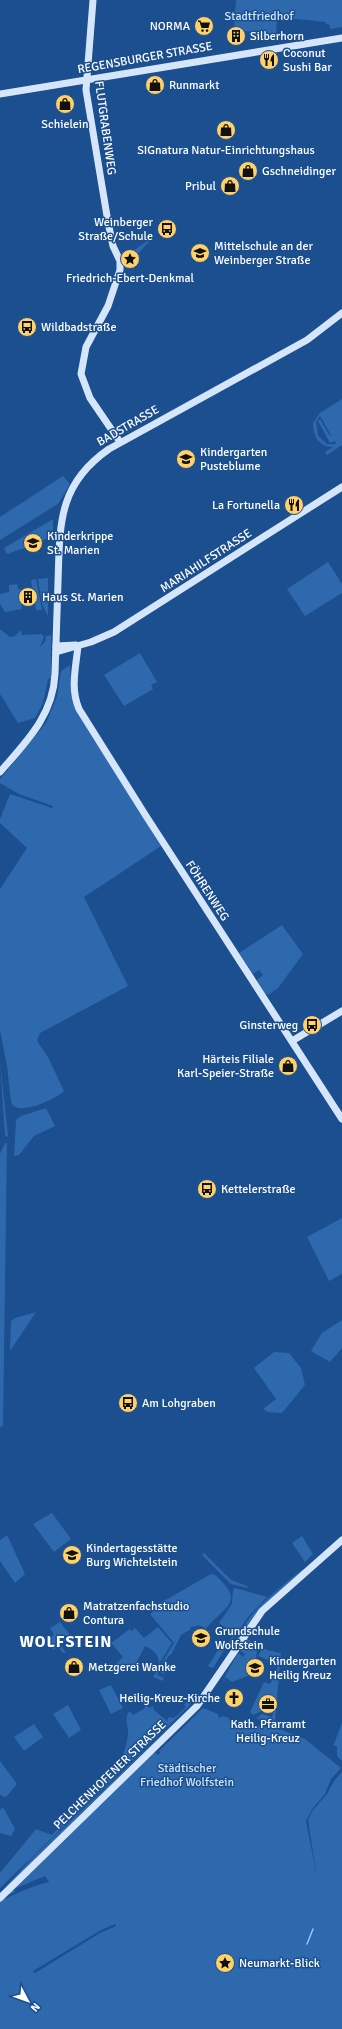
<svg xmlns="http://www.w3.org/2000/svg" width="342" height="2029" viewBox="0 0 342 2029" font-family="Signika,sans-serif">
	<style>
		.green { fill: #2e69ad; fill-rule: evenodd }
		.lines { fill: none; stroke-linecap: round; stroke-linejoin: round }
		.stream { stroke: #9cc4f0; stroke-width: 1.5 }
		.secondary { stroke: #d6e6fa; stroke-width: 7 }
		.labels { text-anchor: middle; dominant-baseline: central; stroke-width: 3; stroke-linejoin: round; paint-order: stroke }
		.park-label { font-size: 12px; fill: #cfe3fa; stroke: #1b4f8f }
		.poi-label { font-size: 12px; fill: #fff; stroke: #1b4f8f; text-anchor: start }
		.street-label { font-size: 12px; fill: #fff; stroke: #1b4f8f }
		.district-label { font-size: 16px; font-weight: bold; letter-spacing: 1px; fill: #fff; stroke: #1b4f8f }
	</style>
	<rect width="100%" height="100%" fill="#1b4f8f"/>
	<!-- green -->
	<g class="green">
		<polygon points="236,0 342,0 342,27 330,29 330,25 326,24 326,22 277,17 276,34 234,30"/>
		<polygon points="147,241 150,241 124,268 129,254"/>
		<path d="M 342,399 L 342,445 L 327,455 L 325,452 L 333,447 C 319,447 313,436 313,423 L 320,413 ZM 320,416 L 331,435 L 330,436 L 320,419 L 318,421 L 330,443 L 335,441 L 336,444 L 327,444 L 318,436 L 316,422 Z"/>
		<polygon points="63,476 70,484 58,504 0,540 0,517"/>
		<path d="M 53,519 L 53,538 L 45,539 C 35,549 20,547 9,554 L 6,553 L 4,548 Z"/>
		<polygon points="328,562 342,584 342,593 305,616 287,589"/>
		<polygon points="48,578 48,616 42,604 38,579"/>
		<polygon points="36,579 42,610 36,610 31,580"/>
		<polygon points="17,584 18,589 20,590 22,609 5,612 0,604 0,594 9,592 9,585"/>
		<polygon points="0,629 10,637 15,636 21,630 22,635 42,634 44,637 40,647 45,642 46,636 51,635 51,678 48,679 43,703 35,718 18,723 0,694"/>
		<polygon points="140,653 157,682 151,685 153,689 124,706 104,675"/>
		<path d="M 70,665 L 71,688 L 74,704 L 161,846 L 84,897 L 128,986 L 40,1033 L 37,1041 L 48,1057 L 64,1091 C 56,1099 16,1118 11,1102 L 7,1066 L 0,1030 L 0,889 L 27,848 L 0,823 L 0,819 L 10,794 L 52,808 L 53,806 L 19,794 L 0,783 L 0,779 L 46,723 L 57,697 L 61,671 Z"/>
		<polygon points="282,925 303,954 278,988 268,995 264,993 257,980 263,975 259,970 253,974 239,953"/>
		<polygon points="0,1061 8,1136 6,1137 5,1134"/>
		<polygon points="46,1108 55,1126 34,1136 19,1155 14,1156 16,1120 21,1116"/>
		<polygon points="5,1143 7,1143 3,1426 0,1427 0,1154"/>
		<polygon points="342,1218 342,1274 329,1281 307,1237"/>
		<polygon points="36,1312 10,1351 11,1321 15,1318"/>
		<polygon points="342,1320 342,1348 330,1362 311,1351 322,1333"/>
		<polygon points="274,1352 289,1353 301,1368 305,1385 282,1413 268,1412 263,1409 276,1399 254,1368"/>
		<polygon points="52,1513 71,1539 54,1552 33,1524"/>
		<polygon points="7,1535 25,1574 15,1583 0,1561 0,1540"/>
		<polygon points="302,1536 313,1554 305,1562 292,1543"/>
		<polygon points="204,1553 231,1580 247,1586 248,1588 231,1584 202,1555"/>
		<path d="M 303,1569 L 304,1570 L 259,1611 L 234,1646 C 245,1613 277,1590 303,1569 Z"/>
		<path d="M 211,1574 L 215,1575 C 247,1603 224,1606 206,1629 C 197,1622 197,1628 190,1627 L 191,1629 L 181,1635 L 172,1653 L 159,1667 L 165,1671 L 164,1674 L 159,1672 L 157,1675 L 164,1678 L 163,1681 L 153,1677 L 174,1643 L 150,1614 L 157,1609 L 155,1606 Z"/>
		<polygon points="235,1588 267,1597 248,1617 229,1645 227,1644 234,1634 219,1623 232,1604 233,1590"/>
		<polygon points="60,1622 78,1645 78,1649 68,1638 60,1644 66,1653 63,1653 58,1647 53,1650 46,1640 54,1635 50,1628"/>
		<path d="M 158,1627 L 172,1643 L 159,1664 C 159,1654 153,1650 145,1646 L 133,1669 L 116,1664 L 123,1657 L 111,1643 L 130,1629 L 132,1631 L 135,1628 L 144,1638 Z"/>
		<polygon points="247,1639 267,1650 281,1653 275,1721 256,1719 262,1714 272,1717 273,1713 269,1711 274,1700 267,1696 262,1708 264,1710 253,1715 250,1712 264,1682 270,1684 279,1664 258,1656 261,1651 257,1649 256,1659 251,1669 256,1673 232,1682 225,1677 224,1680 229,1684 223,1680 238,1653 243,1657 245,1654 240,1651"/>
		<polygon points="222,1644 226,1647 213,1668 208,1666"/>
		<polygon points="111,1685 123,1708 111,1714 99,1690"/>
		<path d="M 188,1701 L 191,1703 L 189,1706 L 0,1888 L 0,1873 L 36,1829 L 52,1835 L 60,1826 L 61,1820 C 79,1803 111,1779 121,1758 C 125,1752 127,1742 128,1735 C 129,1727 123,1717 130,1711 L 133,1715 L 145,1708 L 143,1704 L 145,1703 L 149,1708 L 153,1706 L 154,1710 L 167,1721 L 169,1717 L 174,1718 L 186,1707 L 184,1704 Z"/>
		<polygon points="68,1705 81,1730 69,1738 53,1714"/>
		<path d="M 203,1708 L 218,1714 L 219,1718 L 223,1716 L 229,1718 L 229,1721 L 282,1730 L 305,1739 L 341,1768 L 331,1779 L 325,1794 L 313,1808 L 306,1821 L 317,1877 L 308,1820 L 313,1810 L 327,1794 L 334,1781 L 342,1772 L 342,2029 L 0,2029 L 0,1901 C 16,1894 31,1886 49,1882 L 45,1876 L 14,1889 L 15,1892 L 5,1896 L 154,1752 L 158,1755 L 160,1753 L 159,1751 ZM 115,1924 L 116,1926 L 100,1933 L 35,1973 L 33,1971 L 101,1930 Z"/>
		<polygon points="187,1710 0,1893 32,1858"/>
		<polygon points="342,1723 342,1761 337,1756 337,1746 334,1746 334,1744"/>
		<polygon points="34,1724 43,1737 24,1751 14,1737"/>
		<polygon points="0,1761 17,1784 7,1796 3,1797 0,1794"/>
		<polygon points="3,1807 15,1829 11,1836 0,1833 0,1810"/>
	</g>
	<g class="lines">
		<!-- stream -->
		<polyline class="stream" points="307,1944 313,1929"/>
		<!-- secondary -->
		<g class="secondary">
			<polyline points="93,0 86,90 108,222 113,246 120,261 120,270 108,306 86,347 81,374 90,398 120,442"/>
			<polyline points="0,94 342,38"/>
			<polyline points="56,646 76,645"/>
			<path d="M 78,646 C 76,667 70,688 79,709 L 146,816 L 342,1119"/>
			<polyline points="56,652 91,642 114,632 342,487"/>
			<path d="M 0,772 C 26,742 53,716 55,674 C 56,644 57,613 58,582 C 60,526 57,485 109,449 L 307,340 L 342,313"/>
			<polyline points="292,1041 342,1011"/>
			<polyline points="0,1898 197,1706 262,1611 342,1540"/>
		</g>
	</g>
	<!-- icons -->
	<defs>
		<symbol id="supermarket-disc" viewBox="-11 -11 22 22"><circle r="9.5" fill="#ffd166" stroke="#1b4f8f"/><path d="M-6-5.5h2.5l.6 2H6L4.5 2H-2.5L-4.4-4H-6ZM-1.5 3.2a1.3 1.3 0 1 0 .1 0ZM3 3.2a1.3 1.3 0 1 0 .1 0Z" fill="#111"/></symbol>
		<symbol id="building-disc" viewBox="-11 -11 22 22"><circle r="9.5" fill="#ffd166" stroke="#1b4f8f"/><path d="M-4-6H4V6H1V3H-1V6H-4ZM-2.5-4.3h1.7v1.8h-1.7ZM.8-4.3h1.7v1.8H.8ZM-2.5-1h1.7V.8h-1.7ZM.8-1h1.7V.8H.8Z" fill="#111"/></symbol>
		<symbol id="restaurant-disc" viewBox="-11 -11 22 22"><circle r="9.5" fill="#ffd166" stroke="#1b4f8f"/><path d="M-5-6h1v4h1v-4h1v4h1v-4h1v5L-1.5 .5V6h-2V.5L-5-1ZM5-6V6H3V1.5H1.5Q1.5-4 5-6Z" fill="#111"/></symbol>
		<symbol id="shop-disc" viewBox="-11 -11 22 22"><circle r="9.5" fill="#ffd166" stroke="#1b4f8f"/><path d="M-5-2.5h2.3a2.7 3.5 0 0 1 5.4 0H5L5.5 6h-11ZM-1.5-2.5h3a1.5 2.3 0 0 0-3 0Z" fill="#111"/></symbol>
		<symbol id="bus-disc" viewBox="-11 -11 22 22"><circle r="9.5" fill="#ffd166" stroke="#1b4f8f"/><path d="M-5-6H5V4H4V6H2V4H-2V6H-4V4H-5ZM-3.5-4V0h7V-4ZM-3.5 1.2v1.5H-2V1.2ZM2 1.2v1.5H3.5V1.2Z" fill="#111"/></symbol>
		<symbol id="school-disc" viewBox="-11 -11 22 22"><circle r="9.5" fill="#ffd166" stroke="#1b4f8f"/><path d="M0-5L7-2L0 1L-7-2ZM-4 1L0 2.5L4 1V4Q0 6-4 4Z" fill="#111"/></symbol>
		<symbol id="sight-disc" viewBox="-11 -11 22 22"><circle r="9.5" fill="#ffd166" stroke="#1b4f8f"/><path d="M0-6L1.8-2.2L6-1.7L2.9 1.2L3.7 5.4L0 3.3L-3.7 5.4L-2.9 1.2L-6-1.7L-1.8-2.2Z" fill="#111"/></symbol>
		<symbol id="church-disc" viewBox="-11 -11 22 22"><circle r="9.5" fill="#ffd166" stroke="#1b4f8f"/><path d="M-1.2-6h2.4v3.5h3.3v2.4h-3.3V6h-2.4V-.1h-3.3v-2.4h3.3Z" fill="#111"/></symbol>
		<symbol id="office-disc" viewBox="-11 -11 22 22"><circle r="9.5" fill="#ffd166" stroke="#1b4f8f"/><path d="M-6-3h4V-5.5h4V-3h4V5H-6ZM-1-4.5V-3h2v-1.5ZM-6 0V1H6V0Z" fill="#111"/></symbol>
	</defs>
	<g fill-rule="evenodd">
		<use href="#supermarket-disc" x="193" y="15" width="22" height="22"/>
		<use href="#building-disc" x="225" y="25" width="22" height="22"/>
		<use href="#restaurant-disc" x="258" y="49" width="22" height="22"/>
		<use href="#shop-disc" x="144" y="74" width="22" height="22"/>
		<use href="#shop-disc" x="54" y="93" width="22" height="22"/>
		<use href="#shop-disc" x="215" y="119" width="22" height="22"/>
		<use href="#shop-disc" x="237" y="160" width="22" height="22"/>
		<use href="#shop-disc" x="219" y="175" width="22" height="22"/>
		<use href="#bus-disc" x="156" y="218" width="22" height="22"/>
		<use href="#school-disc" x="189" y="242" width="22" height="22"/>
		<use href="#sight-disc" x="119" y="248" width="22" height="22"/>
		<use href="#bus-disc" x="16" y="316" width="22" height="22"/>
		<use href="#school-disc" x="175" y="448" width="22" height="22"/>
		<use href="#restaurant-disc" x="283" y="494" width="22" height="22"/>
		<use href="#school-disc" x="22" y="532" width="22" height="22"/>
		<use href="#building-disc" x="17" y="586" width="22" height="22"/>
		<use href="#bus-disc" x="301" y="1014" width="22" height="22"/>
		<use href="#shop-disc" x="277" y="1055" width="22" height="22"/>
		<use href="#bus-disc" x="196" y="1178" width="22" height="22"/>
		<use href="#bus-disc" x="117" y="1392" width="22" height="22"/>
		<use href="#school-disc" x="61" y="1544" width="22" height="22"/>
		<use href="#shop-disc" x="58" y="1602" width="22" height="22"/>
		<use href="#school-disc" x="190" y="1627" width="22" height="22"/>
		<use href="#shop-disc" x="63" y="1656" width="22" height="22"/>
		<use href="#school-disc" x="244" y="1657" width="22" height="22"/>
		<use href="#church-disc" x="223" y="1687" width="22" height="22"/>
		<use href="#office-disc" x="257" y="1693" width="22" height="22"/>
		<use href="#sight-disc" x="214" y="1952" width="22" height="22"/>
	</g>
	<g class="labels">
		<!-- park labels -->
		<g class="park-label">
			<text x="259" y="16">Stadtfriedhof</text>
			<text x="187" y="1768">Städtischer<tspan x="187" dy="14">Friedhof Wolfstein</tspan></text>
		</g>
		<!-- poi labels -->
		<g class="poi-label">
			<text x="190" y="26" text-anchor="end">NORMA</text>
			<text x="250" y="36">Silberhorn</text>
			<text x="283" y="53">Coconut<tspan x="283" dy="14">Sushi Bar</tspan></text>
			<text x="169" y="85">Runmarkt</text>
			<text x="65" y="124" text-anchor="middle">Schielein</text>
			<text x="226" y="150" text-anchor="middle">SIGnatura Natur-Einrichtungshaus</text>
			<text x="262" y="171">Gschneidinger</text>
			<text x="216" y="186" text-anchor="end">Pribul</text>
			<text x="153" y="222" text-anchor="end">Weinberger<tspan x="153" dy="14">Straße/Schule</tspan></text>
			<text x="214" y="246">Mittelschule an der<tspan x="214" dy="14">Weinberger Straße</tspan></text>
			<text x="130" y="278" text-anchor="middle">Friedrich-Ebert-Denkmal</text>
			<text x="41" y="327">Wildbadstraße</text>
			<text x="200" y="452">Kindergarten<tspan x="200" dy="14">Pusteblume</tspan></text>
			<text x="280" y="505" text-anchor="end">La Fortunella</text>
			<text x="47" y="536">Kinderkrippe<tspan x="47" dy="14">St. Marien</tspan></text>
			<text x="42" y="597">Haus St. Marien</text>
			<text x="298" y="1025" text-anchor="end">Ginsterweg</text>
			<text x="274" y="1059" text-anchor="end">Härteis Filiale<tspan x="274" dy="14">Karl-Speier-Straße</tspan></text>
			<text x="221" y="1189">Kettelerstraße</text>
			<text x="142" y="1403">Am Lohgraben</text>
			<text x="86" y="1548">Kindertagesstätte<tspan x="86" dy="14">Burg Wichtelstein</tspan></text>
			<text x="83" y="1606">Matratzenfachstudio<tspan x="83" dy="14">Contura</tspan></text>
			<text x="215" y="1631">Grundschule<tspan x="215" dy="14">Wolfstein</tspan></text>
			<text x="269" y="1661">Kindergarten<tspan x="269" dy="14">Heilig Kreuz</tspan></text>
			<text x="88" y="1667">Metzgerei Wanke</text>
			<text x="220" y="1698" text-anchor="end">Heilig-Kreuz-Kirche</text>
			<text x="268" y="1724" text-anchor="middle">Kath. Pfarramt<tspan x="268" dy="14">Heilig-Kreuz</tspan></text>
			<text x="239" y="1963">Neumarkt-Blick</text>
		</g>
		<!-- street labels -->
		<g class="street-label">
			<text transform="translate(145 58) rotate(-10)">REGENSBURGER STRASSE</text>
			<text transform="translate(105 128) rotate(82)">FLUTGRABENWEG</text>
			<text transform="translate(128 426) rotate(-30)">BADSTRASSE</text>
			<text transform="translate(206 561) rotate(-33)">MARIAHILFSTRASSE</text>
			<text transform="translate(207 891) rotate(57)">FÖHRENWEG</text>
			<text transform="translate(110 1775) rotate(-44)">PELCHENHOFENER STRASSE</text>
		</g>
		<!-- district labels -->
		<g class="district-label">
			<text x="66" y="1642">WOLFSTEIN</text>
		</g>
	</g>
	<!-- north arrow -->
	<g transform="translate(28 2001) rotate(131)" stroke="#1b4f8f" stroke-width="3" paint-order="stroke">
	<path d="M0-3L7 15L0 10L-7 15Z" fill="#ffffff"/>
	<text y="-6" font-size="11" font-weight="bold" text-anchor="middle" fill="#ffffff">N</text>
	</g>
</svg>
